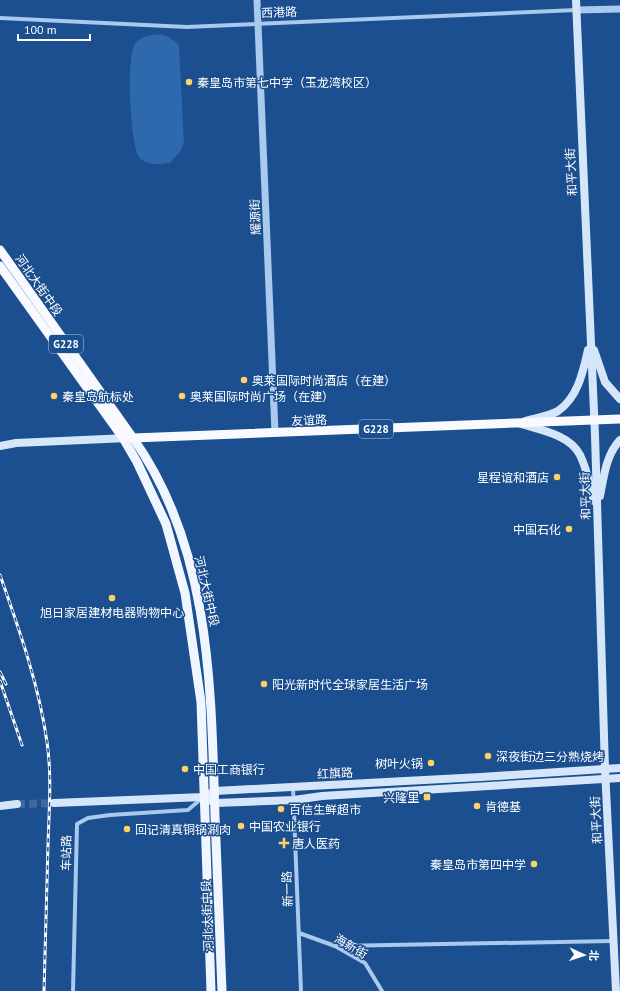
<svg xmlns="http://www.w3.org/2000/svg" width="620" height="991" viewBox="0 0 620 991" font-family="'PT Sans','Noto Sans SC',sans-serif">
	<style>
		.garden { fill: #2e69ad }
		.lines { fill: none; stroke-linecap: round; stroke-linejoin: round }
		.secondary-tunnel { stroke: #3d69a0; stroke-width: 8; stroke-dasharray: 8 4; stroke-linecap: butt }
		.minor { stroke: #a9c9ee; stroke-width: 4 }
		.tertiary { stroke: #a9c9ee; stroke-width: 7 }
		.secondary { stroke: #d6e6fa; stroke-width: 8 }
		.primary { stroke: #f0f6ff; stroke-width: 9 }
		.trunk { stroke: #f8faff; stroke-width: 9 }
		.rail-casing { stroke: #fff; stroke-width: 3 }
		.rail { stroke: #1b4f8f; stroke-width: 1.5; stroke-dasharray: 4.5; stroke-linecap: butt }
		.poi-dot { fill: #ffd166; stroke: #1b4f8f; stroke-width: 1.5 }
		.labels { text-anchor: middle; dominant-baseline: central; stroke-width: 3; stroke-linejoin: round; paint-order: stroke }
		.shield { fill: #1b4f8f; stroke: #bbcadd; stroke-width: 1 }
		.shield-label { font-size: 11px; font-weight: bold; fill: #fff }
		.street-label { font-size: 12px; fill: #fff; stroke: #1b4f8f }
		.poi-label { font-size: 12px; fill: #fff; stroke: #1b4f8f; text-anchor: start }
	</style>
	<rect width="100%" height="100%" fill="#1b4f8f"/>
	<!-- garden -->
	<path class="garden" d="M 160,34 L 169,37 L 179,45 L 184,143 L 180,152 L 170,163 C 161,164 147,166 140,158 C 130,148 126,55 135,44 C 141,36 150,35 160,34 Z"/>
	<g class="lines">
		<!-- secondary-tunnel -->
		<polyline class="secondary-tunnel" points="17,804 54,803"/>
		<!-- minor -->
		<g class="minor">
			<polyline points="0,18 187,27 576,10"/>
			<polyline points="293,787 301,991"/>
			<polyline points="299,933 335,946 365,963 382,991"/>
			<polyline points="335,946 613,941"/>
			<polyline points="73,991 77,824 88,818 110,815 188,810 201,799"/>
		</g>
		<!-- tertiary -->
		<g class="tertiary">
			<polyline points="257,0 275,433"/>
			<polyline points="576,10 620,9"/>
		</g>
		<!-- secondary -->
		<g class="secondary">
			<polyline points="576,0 595,435 605,769 616,991"/>
			<polyline points="594,350 605,382 620,399"/>
			<path d="M 525,421 C 535,418 550,416 558,411 C 578,397 583,372 588,350"/>
			<path d="M 521,424 C 541,430 570,435 580,455 C 587,469 590,486 594,501"/>
			<polyline points="0,446 16,443 128,438"/>
			<path d="M 600,496 C 604,476 606,455 620,440"/>
			<polyline points="209,800 215,803 294,800 322,796 620,778"/>
			<polyline points="54,803 203,797 215,791 481,777 620,768"/>
			<polyline points="0,806 17,804"/>
		</g>
		<!-- primary -->
		<g class="primary">
			<polyline points="123,438 137,462 166,524 185,593 201,702 211,991"/>
			<path d="M 133,438 C 211,548 211,687 215,816 C 217,874 220,933 222,991"/>
		</g>
		<!-- trunk -->
		<g class="trunk">
			<polyline points="0,250 133,438 620,419"/>
			<polyline points="0,266 123,438"/>
		</g>
		<defs>
			<g id="rail">
				<path d="M 0,575 C 19,629 39,685 47,742 C 52,776 49,811 48,845 C 47,894 45,942 44,991"/>
				<polyline points="0,672 6,684"/>
				<polyline points="0,681 22,745"/>
			</g>
		</defs>
		<!-- rail casing -->
		<use href="#rail" class="rail-casing"/>
		<!-- rail -->
		<use href="#rail" class="rail"/>
	</g>
	<!-- markers -->
	<g class="poi-dot">
		<circle cx="189" cy="82" r="4"/>
		<circle cx="244" cy="380" r="4"/>
		<circle cx="54" cy="396" r="4"/>
		<circle cx="182" cy="396" r="4"/>
		<circle cx="557" cy="477" r="4"/>
		<circle cx="569" cy="529" r="4"/>
		<circle cx="112" cy="598" r="4"/>
		<circle cx="264" cy="684" r="4"/>
		<circle cx="488" cy="756" r="4"/>
		<circle cx="431" cy="763" r="4"/>
		<circle cx="185" cy="769" r="4"/>
		<rect x="423" y="793" width="8" height="8" rx="2"/>
		<circle cx="477" cy="806" r="4"/>
		<circle cx="281" cy="809" r="4"/>
		<circle cx="241" cy="826" r="4"/>
		<circle cx="127" cy="829" r="4"/>
		<path d="M282 837h4v4h4v4h-4v4h-4v-4h-4v-4h4z"/>
		<circle cx="534" cy="864" r="4"/>
	</g>
	<g class="labels">
		<!-- shield labels -->
		<g class="shield">
			<rect x="49" y="335" width="34" height="18" rx="3"/>
			<rect x="359" y="420" width="34" height="18" rx="3"/>
		</g>
		<g class="shield-label">
			<text x="66" y="344">G228</text>
			<text x="376" y="429">G228</text>
		</g>
		<!-- street labels -->
		<g class="street-label">
			<text transform="translate(279 12) rotate(-2)">西港路</text>
			<text transform="translate(571 172) rotate(-93)">和平大街</text>
			<text transform="translate(255 217) rotate(-92)">耀源街</text>
			<text transform="translate(39 285) rotate(55)">河北大街中段</text>
			<text transform="translate(309 420) rotate(-2)">友谊路</text>
			<text transform="translate(585 496) rotate(-92)">和平大街</text>
			<text transform="translate(207 591) rotate(77)">河北大街中段</text>
			<text transform="translate(335 773) rotate(-3)">红旗路</text>
			<text transform="translate(596 820) rotate(-93)">和平大街</text>
			<text transform="translate(66 853) rotate(-89)">车站路</text>
			<text transform="translate(287 889) rotate(-92)">新一路</text>
			<text transform="translate(207 916) rotate(-92)">河北大街中段</text>
			<text transform="translate(351 946) rotate(30)">海新街</text>
		</g>
		<!-- poi labels -->
		<g class="poi-label">
			<text x="197" y="82">秦皇岛市第七中学（玉龙湾校区）</text>
			<text x="252" y="380">奥莱国际时尚酒店（在建）</text>
			<text x="62" y="396">秦皇岛航标处</text>
			<text x="190" y="396">奥莱国际时尚广场（在建）</text>
			<text x="549" y="477" text-anchor="end">星程谊和酒店</text>
			<text x="561" y="529" text-anchor="end">中国石化</text>
			<text x="112" y="612" text-anchor="middle">旭日家居建材电器购物中心</text>
			<text x="272" y="684">阳光新时代全球家居生活广场</text>
			<text x="496" y="756">深夜街边三分熟烧烤</text>
			<text x="423" y="763" text-anchor="end">树叶火锅</text>
			<text x="193" y="769">中国工商银行</text>
			<text x="419" y="797" text-anchor="end">兴隆里</text>
			<text x="485" y="806">肯德基</text>
			<text x="289" y="809">百信生鲜超市</text>
			<text x="249" y="826">中国农业银行</text>
			<text x="135" y="829">回记清真铜锅涮肉</text>
			<text x="292" y="843">唐人医药</text>
			<text x="526" y="864" text-anchor="end">秦皇岛市第四中学</text>
		</g>
	</g>
	<!-- north arrow -->
	<g transform="translate(584 955) rotate(93)" stroke="#1b4f8f" stroke-width="3" paint-order="stroke">
	<path d="M0-3L7 15L0 10L-7 15Z" fill="#ffffff"/>
	<text y="-6" font-size="11" font-weight="bold" text-anchor="middle" fill="#ffffff">北</text>
	</g>
	<!-- scale -->
	<path d="M18 34v6h72v-6" fill="none" stroke="#ffffff" stroke-width="2"/>
	<text x="24" y="34" font-size="12" fill="#ffffff" stroke="#1b4f8f" stroke-width="3" paint-order="stroke">100 m</text>
</svg>
